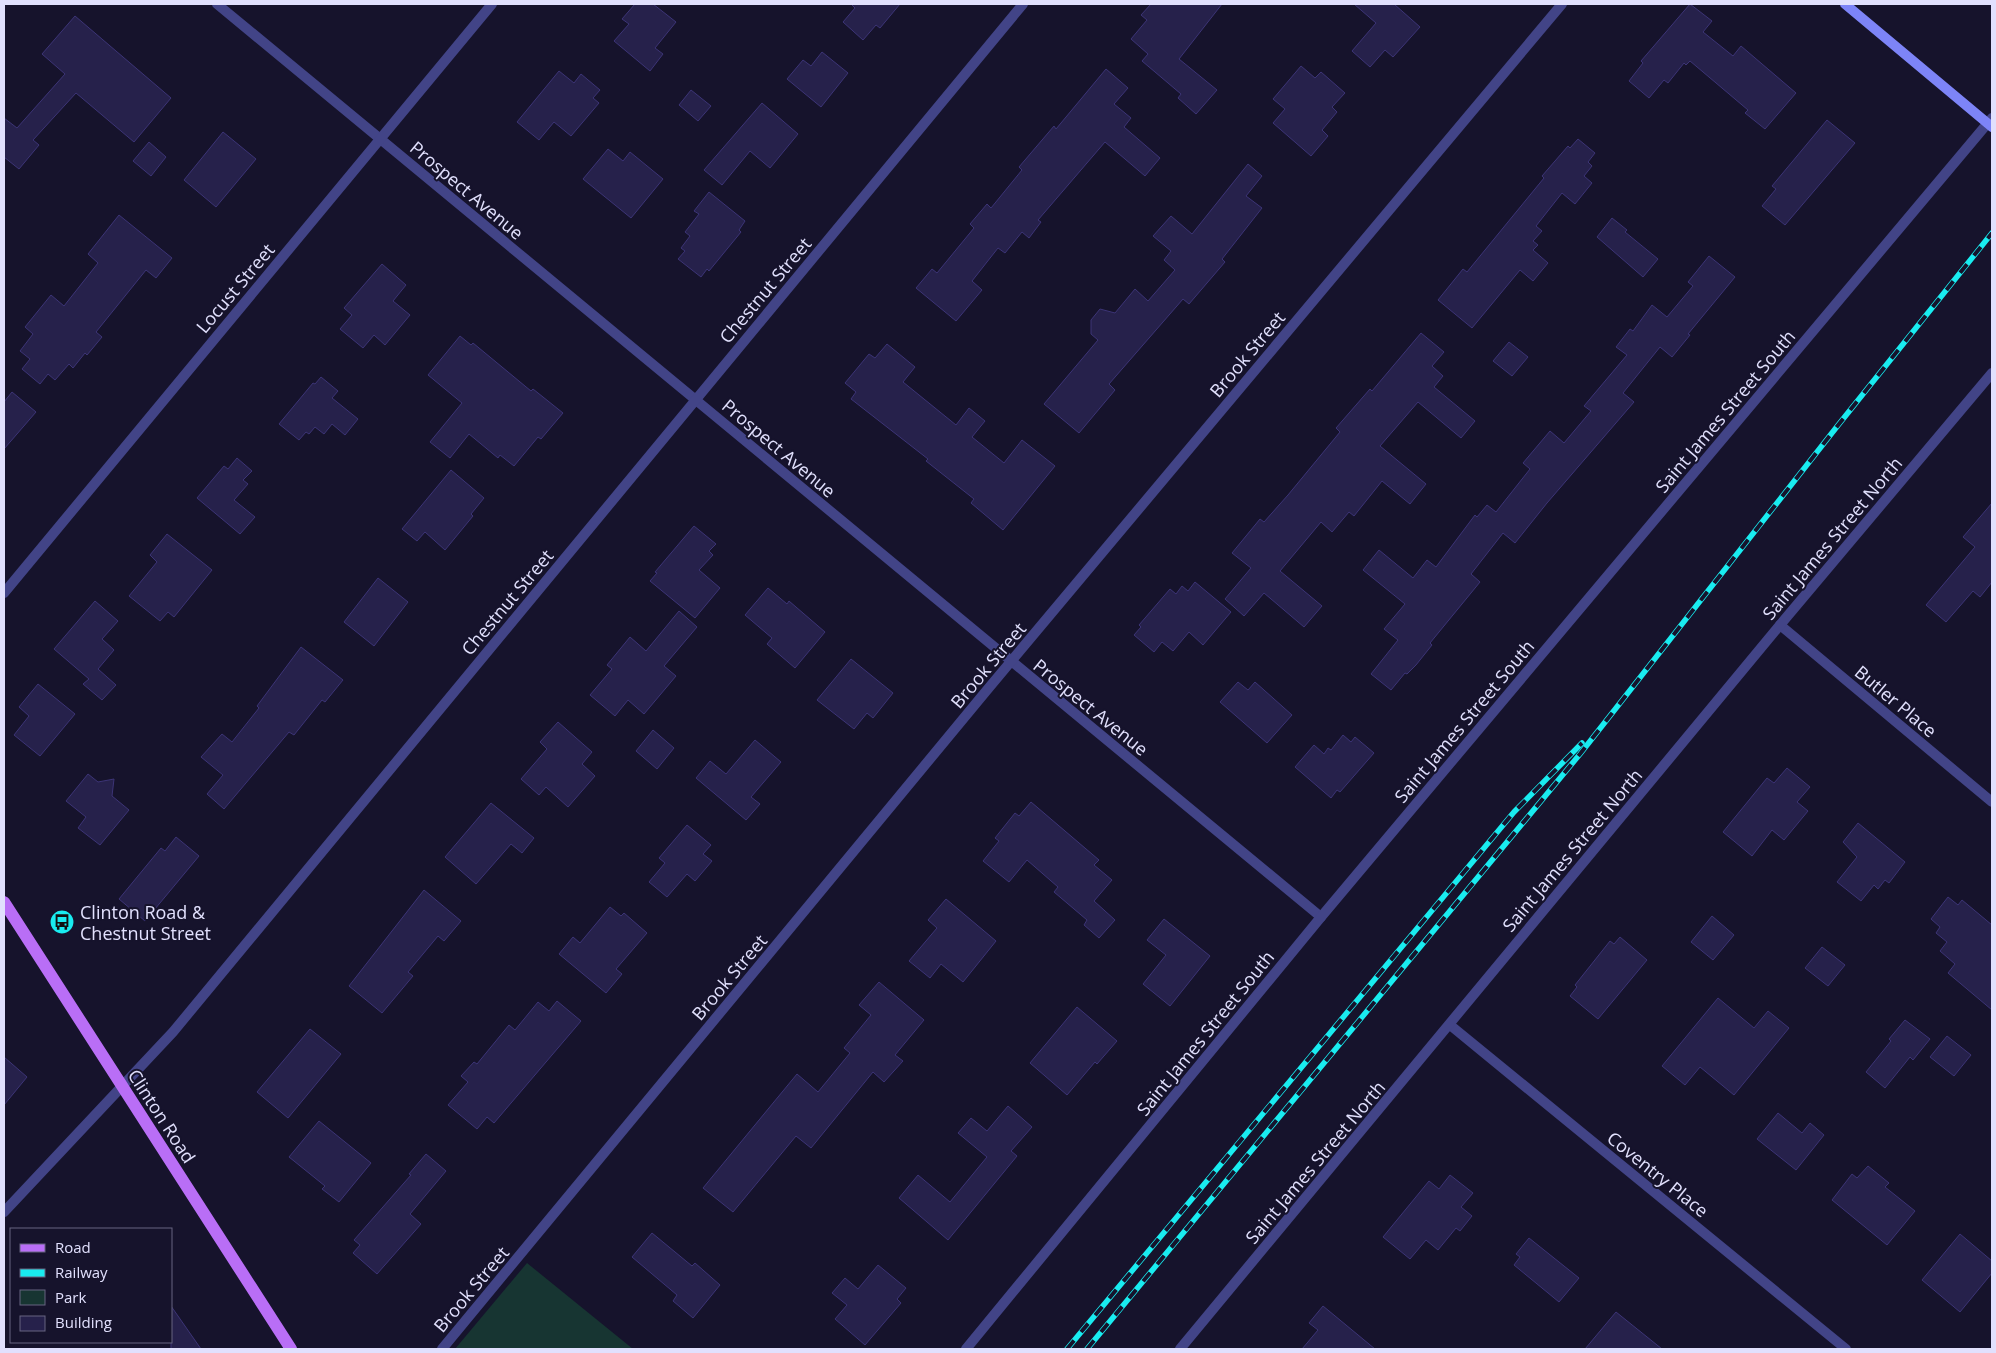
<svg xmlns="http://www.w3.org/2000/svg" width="1996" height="1353" viewBox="0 0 1996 1353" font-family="'Open Sans',sans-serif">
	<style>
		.green { fill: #173532 }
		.building { fill: #26214b; stroke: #3c3476 }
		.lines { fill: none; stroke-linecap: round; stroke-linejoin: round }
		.minor { stroke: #424487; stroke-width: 10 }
		.secondary { stroke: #7d84f7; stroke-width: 10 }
		.primary { stroke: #b96ef6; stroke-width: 12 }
		.rail-casing { stroke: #19ecf0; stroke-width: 5.5 }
		.rail { stroke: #16132c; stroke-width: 4; stroke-dasharray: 11; stroke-linecap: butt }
		.labels { text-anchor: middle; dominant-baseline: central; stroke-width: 4; stroke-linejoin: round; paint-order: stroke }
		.street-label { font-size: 18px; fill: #e1e0fd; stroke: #16132c }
		.poi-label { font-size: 18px; fill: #e1e0fd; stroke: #16132c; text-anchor: start }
	</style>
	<rect width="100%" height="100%" fill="#16132c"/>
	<!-- green -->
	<polygon class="green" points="527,1263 633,1349 455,1349"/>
	<!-- building -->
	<g class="building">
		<polygon points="635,4 653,4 676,22 655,48 663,54 650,71 614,41 629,24 622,19"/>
		<polygon points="851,4 900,4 880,28 876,25 863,40 843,22 855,8"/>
		<polygon points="1151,4 1222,4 1179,59 1217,90 1196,114 1178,98 1181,94 1142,61 1148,54 1131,39 1147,20 1141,15"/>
		<polygon points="1354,4 1394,4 1420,27 1393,57 1385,50 1370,67 1352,51 1376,23"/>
		<polygon points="1690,4 1712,21 1703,32 1733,56 1741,46 1796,93 1765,129 1745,113 1748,110 1690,61 1686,65 1684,63 1668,83 1664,80 1649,98 1629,81 1643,63 1641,61"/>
		<polygon points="75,16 171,98 134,142 76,93 33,140 39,145 19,169 4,157 4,118 17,128 65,74 42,54"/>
		<polygon points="822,52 848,73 821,107 787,79 803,60 811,66"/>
		<polygon points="1301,66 1315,78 1321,72 1345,93 1332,107 1337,112 1322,130 1328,136 1311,156 1273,123 1285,109 1273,99"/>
		<polygon points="1106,69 1128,88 1114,104 1131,118 1124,127 1160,158 1145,176 1105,142 1038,220 1041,222 1029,238 1022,232 1005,253 998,248 972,281 982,290 956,321 916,288 932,269 937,273 974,228 970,224 987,204 991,208 1022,170 1019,167 1054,126 1056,129"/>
		<polygon points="559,71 574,83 581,74 600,90 593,98 599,103 571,136 554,122 539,140 517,122"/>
		<polygon points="691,90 711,106 698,121 679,105"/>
		<polygon points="762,103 798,134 770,168 750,151 722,185 704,170"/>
		<polygon points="1827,120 1855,143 1785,225 1762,206 1776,189 1772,186"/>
		<polygon points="223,132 256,159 216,207 184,180"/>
		<polygon points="1578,139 1595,153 1588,162 1592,166 1584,176 1592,183 1575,204 1562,193 1536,226 1542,231 1533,241 1538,245 1533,250 1548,263 1533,281 1520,270 1472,328 1438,300 1463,269 1467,272 1544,178 1542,176 1568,146 1570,148"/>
		<polygon points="149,142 166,157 151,176 133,161"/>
		<polygon points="608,149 623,161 630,152 663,179 631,218 583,179"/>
		<polygon points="1248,164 1262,176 1246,196 1262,208 1222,259 1225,262 1189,304 1183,299 1109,384 1115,390 1079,433 1044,404 1098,340 1091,334 1091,320 1100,309 1115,313 1135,289 1148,301 1175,270 1164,260 1171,251 1153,236 1171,216 1192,234"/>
		<polygon points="709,192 745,221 739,230 741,232 709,271 707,269 701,277 678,259 685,251 681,248 690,236 685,232 699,214 694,211"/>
		<polygon points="119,215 172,258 156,278 146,270 96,332 102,337 87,355 85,353 73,368 69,364 55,380 48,374 40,384 22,369 30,359 20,351 33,334 25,327 51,295 64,306 98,263 88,254"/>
		<polygon points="1612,218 1627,230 1625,232 1658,259 1643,277 1597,237"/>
		<polygon points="1709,256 1735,277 1688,334 1690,335 1672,357 1660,347 1623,393 1634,402 1547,503 1515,543 1503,533 1471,574 1480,582 1430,643 1432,645 1416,665 1407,674 1405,673 1391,690 1371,674 1398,640 1384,629 1405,604 1363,570 1379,550 1413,578 1427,560 1436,567 1475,515 1477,517 1487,505 1496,512 1530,469 1523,463 1550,431 1564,443 1591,411 1584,406 1627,355 1616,347 1630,329 1633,331 1652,305 1667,317 1693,286 1688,282"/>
		<polygon points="382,264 406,285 393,301 410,315 385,345 374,335 363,348 340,329 352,315 344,308"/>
		<polygon points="1421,333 1444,352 1432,366 1443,376 1434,387 1475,421 1461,438 1418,402 1380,446 1426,484 1410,504 1382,481 1354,516 1349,512 1332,532 1321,522 1280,571 1322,606 1304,627 1264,593 1244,616 1225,599 1251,568 1232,553 1260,519 1264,522 1288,495 1340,432 1336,428 1370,389 1372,391"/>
		<polygon points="460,336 471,345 473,343 531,391 533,389 563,413 541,439 538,437 514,466 500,455 498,458 469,434 450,458 430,442 462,403 428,375"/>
		<polygon points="1509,342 1528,357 1512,376 1493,361"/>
		<polygon points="887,344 915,367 903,382 956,425 969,408 985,421 972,437 1004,463 1022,440 1055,466 1003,530 971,503 974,499 926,461 928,459 851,399 856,392 845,383 869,354 875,358"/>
		<polygon points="321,377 338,391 332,398 358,419 345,435 332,424 324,434 315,427 309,434 306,432 299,440 279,424 313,383 315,384"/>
		<polygon points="12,392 36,412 4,449 4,402"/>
		<polygon points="237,458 252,471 243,480 248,484 234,500 255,517 240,534 197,498 224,466 228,469"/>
		<polygon points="451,470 484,498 471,514 473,516 445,550 425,532 417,541 402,529"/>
		<polygon points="1992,503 1992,582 1980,597 1973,591 1946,622 1926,605 1975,547 1963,537"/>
		<polygon points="694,526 716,544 709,551 713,555 699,570 720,588 695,618 650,581 657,573 655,572"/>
		<polygon points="167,534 212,570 174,617 168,612 160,621 129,596 157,562 150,555"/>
		<polygon points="378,578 408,602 374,646 344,622"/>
		<polygon points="1195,582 1231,612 1203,645 1189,632 1173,651 1162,642 1154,652 1134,635 1141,627 1139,625 1170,589 1176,594 1182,586 1188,591"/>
		<polygon points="768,588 787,604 789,601 825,632 795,668 767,644 772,638 745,615"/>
		<polygon points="95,601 118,621 102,639 114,650 98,669 116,685 102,700 83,684 89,679 54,649"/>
		<polygon points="679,611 697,627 664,666 676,676 644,714 628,700 615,716 590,695 612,669 607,665 630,637 646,651"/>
		<polygon points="301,647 343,680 325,702 322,700 294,735 289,732 224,809 207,794 223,775 201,757 222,734 232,742 259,708 257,706"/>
		<polygon points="851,659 893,693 873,718 867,713 854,729 817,700"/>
		<polygon points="1238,682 1248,690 1255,682 1292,715 1267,743 1220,702"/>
		<polygon points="38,684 75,714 40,756 14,735 29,716 19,707"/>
		<polygon points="558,722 592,752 582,764 595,776 568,807 546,787 539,795 521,779 547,749 540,742"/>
		<polygon points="653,730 674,748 657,769 636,751"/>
		<polygon points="1343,735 1351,742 1355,737 1374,753 1340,792 1337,790 1331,798 1295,767 1314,745 1324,754 1328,748 1331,750"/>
		<polygon points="755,740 781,762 751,797 760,804 746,820 696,778 710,761 726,774"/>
		<polygon points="1787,768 1810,787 1797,802 1808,811 1784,840 1772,830 1752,856 1723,832 1767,778 1774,783"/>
		<polygon points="88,774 98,782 114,779 112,796 129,810 100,845 78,828 86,817 66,801"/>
		<polygon points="1031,802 1099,860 1094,865 1112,880 1094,901 1115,920 1099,938 1084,925 1087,920 1054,892 1058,887 1027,860 1009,882 983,861 999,841 995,838 1015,813 1019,816"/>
		<polygon points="491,803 534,838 522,853 511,844 476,884 445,857"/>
		<polygon points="1858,823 1905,862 1889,883 1885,880 1878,889 1874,885 1861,901 1837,882 1857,857 1843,842"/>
		<polygon points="687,825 711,845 703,854 712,861 695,881 687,874 667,897 649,882 665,863 659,858"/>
		<polygon points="176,837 199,856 145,921 119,899 161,848 165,851"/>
		<polygon points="424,890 461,921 444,941 438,936 408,972 413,976 382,1013 349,986"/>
		<polygon points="1948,897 1958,905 1962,900 1992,925 1992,1010 1948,973 1955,964 1940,951 1947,942 1936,933 1940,927 1931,919"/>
		<polygon points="946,899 996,941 963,982 941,964 930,978 909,961 937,928 928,920"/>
		<polygon points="610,907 621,916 624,913 647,933 616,969 622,974 606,993 559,954 573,937 580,943"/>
		<polygon points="1712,916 1734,935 1713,960 1691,942"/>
		<polygon points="1164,919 1210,956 1170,1006 1143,984 1166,955 1147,940"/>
		<polygon points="1620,937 1647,960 1598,1019 1570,996 1577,987 1575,985 1610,941 1614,944"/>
		<polygon points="1822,947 1845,965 1828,986 1805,968"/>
		<polygon points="879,982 924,1020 895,1055 903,1061 884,1082 873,1072 811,1148 796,1136 733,1212 703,1188 797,1074 818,1092 850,1053 844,1048 871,1015 859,1005"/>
		<polygon points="1718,998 1754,1028 1768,1011 1789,1028 1734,1095 1700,1067 1685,1085 1662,1066"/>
		<polygon points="557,1001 581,1021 494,1123 487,1117 477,1129 448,1105 468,1082 461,1076 474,1062 477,1064 509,1025 515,1030 538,1002 549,1011"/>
		<polygon points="1077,1007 1117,1041 1097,1064 1095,1062 1067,1095 1030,1063"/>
		<polygon points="1905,1020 1930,1039 1913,1060 1910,1057 1885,1088 1866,1072 1891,1041 1889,1039"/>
		<polygon points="310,1029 341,1054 288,1118 257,1092"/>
		<polygon points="1947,1036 1971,1055 1954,1076 1930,1057"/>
		<polygon points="4,1057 27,1077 4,1105"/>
		<polygon points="1008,1106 1032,1127 1011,1151 1017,1156 948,1240 899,1198 918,1175 950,1202 987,1157 958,1133 971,1118 987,1131"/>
		<polygon points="1778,1113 1802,1133 1810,1123 1824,1135 1796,1170 1757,1139"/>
		<polygon points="319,1121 371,1163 339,1202 322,1189 325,1186 289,1157"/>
		<polygon points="426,1154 446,1171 410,1214 421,1224 377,1274 353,1253 360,1245 354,1240 411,1175 409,1174"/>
		<polygon points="1868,1166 1889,1183 1885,1187 1915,1211 1887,1245 1832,1200 1852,1174 1857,1178"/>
		<polygon points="1450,1175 1473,1193 1461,1207 1472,1216 1460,1231 1456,1228 1438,1250 1426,1240 1410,1259 1383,1237 1429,1181 1439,1189"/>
		<polygon points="652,1233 692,1266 695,1263 720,1285 693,1318 673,1301 677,1295 632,1257"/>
		<polygon points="1960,1234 1992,1261 1992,1273 1960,1312 1922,1280"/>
		<polygon points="1529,1238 1579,1278 1559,1302 1514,1265 1520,1257 1516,1254"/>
		<polygon points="878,1265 906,1288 897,1299 901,1303 865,1345 835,1319 847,1305 832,1293 845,1278 858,1289"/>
		<polygon points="171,1306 201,1349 171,1349"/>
		<polygon points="1323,1306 1375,1349 1302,1349 1318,1330 1309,1323"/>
		<polygon points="1616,1312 1662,1349 1585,1349"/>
	</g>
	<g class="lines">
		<!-- minor -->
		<g class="minor">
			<polyline points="217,4 1321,917"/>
			<polyline points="4,593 492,4"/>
			<polyline points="1780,625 1992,802"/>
			<polyline points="1450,1025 1846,1349"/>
			<polyline points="4,1212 173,1032 1023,4"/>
			<polyline points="442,1349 987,690 1562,4"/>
			<polyline points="966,1349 1321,917 1992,118"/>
			<polyline points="1180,1349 1780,625 1992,373"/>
		</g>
		<!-- secondary -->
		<polyline class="secondary" points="1845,4 1992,127"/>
		<!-- primary -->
		<polyline class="primary" points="4,902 291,1349"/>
		<defs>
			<g id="rail">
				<polyline points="1067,1349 1514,812 1582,743"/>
				<polyline points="1087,1349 1580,754 1839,424 1992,233"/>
			</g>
		</defs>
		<!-- rail casing -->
		<use href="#rail" class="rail-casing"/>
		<!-- rail -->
		<use href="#rail" class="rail"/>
	</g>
	<!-- icons -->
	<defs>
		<symbol id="bus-disc" viewBox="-11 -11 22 22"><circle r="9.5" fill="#19ecf0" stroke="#16132c"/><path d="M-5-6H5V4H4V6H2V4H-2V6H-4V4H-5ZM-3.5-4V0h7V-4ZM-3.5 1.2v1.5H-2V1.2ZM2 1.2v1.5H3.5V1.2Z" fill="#111"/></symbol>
	</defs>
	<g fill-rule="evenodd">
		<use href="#bus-disc" x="48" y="908" width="28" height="28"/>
	</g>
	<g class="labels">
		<!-- street labels -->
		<g class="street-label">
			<text transform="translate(467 190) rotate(40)">Prospect Avenue</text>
			<text transform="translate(235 288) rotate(-50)">Locust Street</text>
			<text transform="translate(765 290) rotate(-50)">Chestnut Street</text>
			<text transform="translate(1247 354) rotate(-50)">Brook Street</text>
			<text transform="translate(1725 411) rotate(-50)">Saint James Street South</text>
			<text transform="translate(779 448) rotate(40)">Prospect Avenue</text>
			<text transform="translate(1832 538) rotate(-50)">Saint James Street North</text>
			<text transform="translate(507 602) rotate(-50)">Chestnut Street</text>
			<text transform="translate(988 665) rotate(-50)">Brook Street</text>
			<text transform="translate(1896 701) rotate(40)">Butler Place</text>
			<text transform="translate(1091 707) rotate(39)">Prospect Avenue</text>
			<text transform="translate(1464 721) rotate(-50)">Saint James Street South</text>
			<text transform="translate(1572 850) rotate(-50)">Saint James Street North</text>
			<text transform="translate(729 977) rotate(-50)">Brook Street</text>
			<text transform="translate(1205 1033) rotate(-51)">Saint James Street South</text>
			<text transform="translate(162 1116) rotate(57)">Clinton Road</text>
			<text transform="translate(1315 1162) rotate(-50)">Saint James Street North</text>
			<text transform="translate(1658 1174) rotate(39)">Coventry Place</text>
			<text transform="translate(471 1289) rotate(-50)">Brook Street</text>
		</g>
		<!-- poi labels -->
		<g class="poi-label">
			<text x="80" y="912">Clinton Road &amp;<tspan x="80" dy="21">Chestnut Street</tspan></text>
		</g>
	</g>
	<!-- border -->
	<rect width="1996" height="1353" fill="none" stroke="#e1e0fd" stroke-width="10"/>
	<!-- legend -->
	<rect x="10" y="1228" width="162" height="115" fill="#16132c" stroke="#676580"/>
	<rect x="20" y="1244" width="25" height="8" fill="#b96ef6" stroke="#676580"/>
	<text x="55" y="1253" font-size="15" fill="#e1e0fd">Road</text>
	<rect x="20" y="1269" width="25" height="8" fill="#19ecf0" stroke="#676580"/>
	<text x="55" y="1278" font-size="15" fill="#e1e0fd">Railway</text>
	<rect x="20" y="1290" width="25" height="15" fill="#173532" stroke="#676580"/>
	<text x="55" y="1303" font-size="15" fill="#e1e0fd">Park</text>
	<rect x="20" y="1316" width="25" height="15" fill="#26214b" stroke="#676580"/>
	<text x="55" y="1328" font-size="15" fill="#e1e0fd">Building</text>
</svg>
